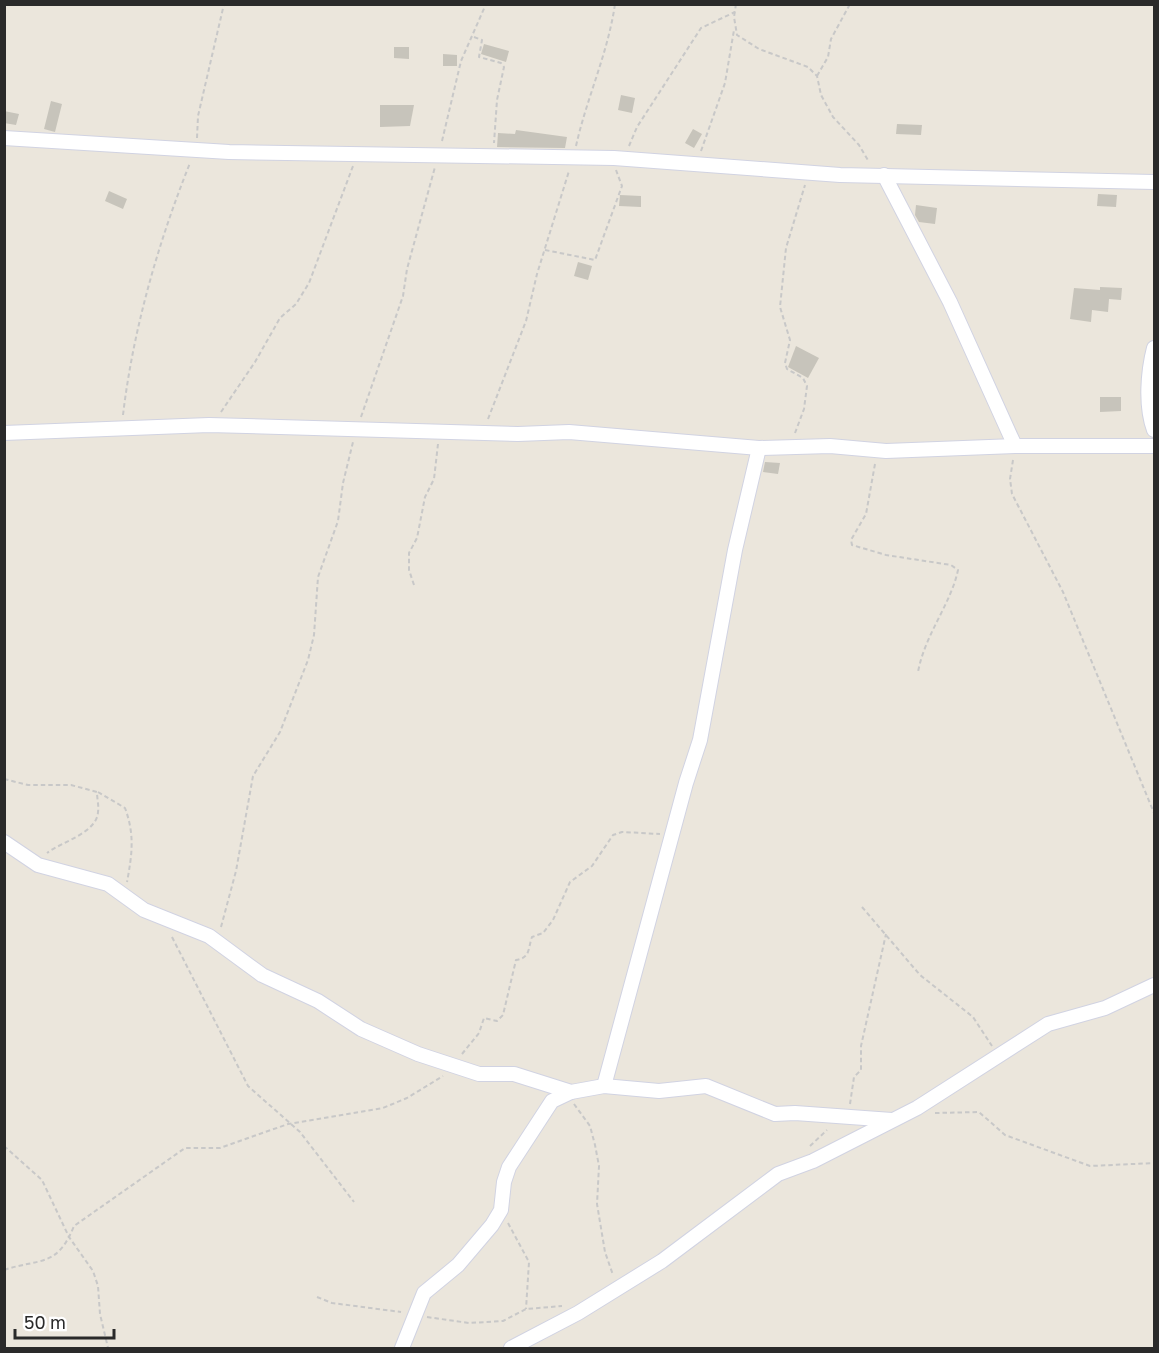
<svg xmlns="http://www.w3.org/2000/svg" width="1159" height="1353" viewBox="0 0 1159 1353" font-family="'Golos Text',sans-serif">
	<style>
		.building { fill: #c7c4bb }
		.lines { fill: none; stroke-linecap: round; stroke-linejoin: round }
		.street-casing { stroke: #d1d3e2; stroke-width: 16 }
		.path { stroke: #c8c8c8; stroke-width: 2; stroke-dasharray: 4.5 3; stroke-linecap: butt }
		.street { stroke: #fff; stroke-width: 14 }
	</style>
	<rect width="100%" height="100%" fill="#ebe6dc"/>
	<!-- building -->
	<g class="building">
		<polygon points="484,44 509,51 506,62 481,54"/>
		<polygon points="394,47 409,47 409,59 394,58"/>
		<polygon points="443,54 457,55 457,66 443,66"/>
		<polygon points="621,95 635,98 632,113 618,110"/>
		<polygon points="51,101 62,104 55,132 44,129"/>
		<polygon points="380,105 414,105 410,126 380,127"/>
		<polygon points="4,111 19,114 16,125 4,123"/>
		<polygon points="897,124 922,125 921,135 896,134"/>
		<polygon points="693,129 702,134 694,148 685,143"/>
		<polygon points="516,130 567,137 565,148 497,147 498,133 515,134"/>
		<polygon points="109,191 127,199 123,209 105,201"/>
		<polygon points="1098,194 1117,195 1116,207 1097,206"/>
		<polygon points="620,195 641,196 641,207 619,206"/>
		<polygon points="916,205 937,208 935,224 919,222 915,215"/>
		<polygon points="578,262 592,266 588,280 574,276"/>
		<polygon points="1100,287 1122,288 1121,300 1109,299 1108,312 1092,310 1091,322 1070,319 1074,288 1100,290"/>
		<polygon points="796,346 819,358 808,378 788,367"/>
		<polygon points="1100,397 1121,397 1121,411 1100,412"/>
		<polygon points="765,462 780,463 778,474 763,472"/>
	</g>
	<g class="lines">
		<defs>
			<g id="street">
				<polyline points="4,138 229,152 614,158 840,175 1154,182"/>
				<polyline points="884,175 950,302 1015,446"/>
				<path d="M 1154,348 C 1148,371 1145,406 1154,430"/>
				<polyline points="4,433 209,425 518,434 569,432 759,448 830,446 886,451 1015,446 1154,446"/>
				<polyline points="4,842 38,865 108,884 144,910 209,936 262,975 318,1001 361,1029 418,1054 479,1074 514,1074 571,1092 604,1086 659,1091 706,1086 775,1114 795,1113 892,1120"/>
				<polyline points="604,1086 686,783 700,740 735,550 759,448"/>
				<polyline points="402,1348 424,1293 458,1265 492,1225 501,1210 504,1182 509,1167 552,1101 571,1092"/>
				<polyline points="511,1348 578,1313 662,1261 778,1174 813,1161 917,1108 1048,1024 1105,1008 1154,985"/>
			</g>
		</defs>
		<!-- street casing -->
		<use href="#street" class="street-casing"/>
		<!-- path -->
		<g class="path">
			<polyline points="736,4 734,17 737,35 759,49 808,67 817,76 821,95 833,117 859,145 869,162"/>
			<polyline points="474,37 482,40 479,57 501,63 504,67 497,100 494,143"/>
			<polyline points="817,76 828,57 831,39 850,4"/>
			<polyline points="197,138 198,116 224,4"/>
			<polyline points="442,141 461,61 486,4"/>
			<path d="M 576,146 C 587,97 608,53 615,4"/>
			<polyline points="629,146 637,127 701,28 735,12"/>
			<polyline points="701,151 725,83 734,30"/>
			<polyline points="545,250 595,260 622,186 616,170"/>
			<polyline points="221,412 255,362 280,318 296,304 309,283 353,166"/>
			<path d="M 123,415 C 133,330 158,243 190,163"/>
			<polyline points="361,417 403,296 407,269 435,167"/>
			<polyline points="488,419 526,321 537,274 569,171"/>
			<polyline points="795,433 804,409 807,386 803,378 787,369 785,363 790,340 780,307 786,248 805,185"/>
			<polyline points="1013,460 1010,479 1012,494 1063,592 1154,813"/>
			<path d="M 875,464 L 866,514 L 851,540 L 852,545 L 886,555 L 951,565 L 958,570 C 951,604 925,634 918,672"/>
			<polyline points="414,585 409,570 409,553 417,538 425,497 434,479 438,444"/>
			<path d="M 4,779 L 28,785 L 71,785 L 97,792 C 97,799 99,805 98,812 C 97,833 61,842 47,853"/>
			<path d="M 98,792 L 125,808 C 135,835 132,855 127,882"/>
			<polyline points="862,907 920,975 973,1017 992,1046"/>
			<polyline points="221,927 236,871 253,776 280,732 308,660 314,635 318,577 338,521 343,483 353,442"/>
			<polyline points="172,937 248,1086 300,1132 354,1202"/>
			<path d="M 462,1054 L 479,1033 L 484,1018 L 497,1021 L 503,1015 L 516,960 C 531,958 528,947 532,937 L 543,933 L 553,920 L 570,882 L 592,866 L 613,835 L 622,832 L 660,834"/>
			<polyline points="574,1104 590,1126 595,1145 599,1166 597,1204 605,1252 613,1275"/>
			<polyline points="850,1104 854,1077 861,1070 861,1046 886,934"/>
			<polyline points="935,1113 979,1112 1005,1135 1090,1166 1154,1163"/>
			<polyline points="4,1146 42,1180 69,1237 93,1271 98,1286 100,1314 108,1348"/>
			<polyline points="810,1146 827,1130"/>
			<polyline points="508,1223 529,1262 526,1309"/>
			<path d="M 4,1270 C 40,1258 57,1268 74,1226 L 185,1148 L 220,1148 L 288,1124 L 383,1108 L 407,1098 L 443,1076"/>
			<polyline points="317,1297 332,1303 401,1312"/>
			<polyline points="427,1317 469,1323 503,1321 526,1309 562,1306"/>
		</g>
		<!-- street -->
		<use href="#street" class="street"/>
	</g>
	<!-- border -->
	<rect width="1159" height="1353" fill="none" stroke="#2a2a2a" stroke-width="12"/>
	<!-- scale -->
	<path d="M15 1329v9h99v-9" fill="none" stroke="#2a2a2a" stroke-width="3"/>
	<text x="24" y="1329" font-size="18" fill="#2a2a2a" stroke="#ffffff" stroke-width="4.5" paint-order="stroke">50 m</text>
</svg>
